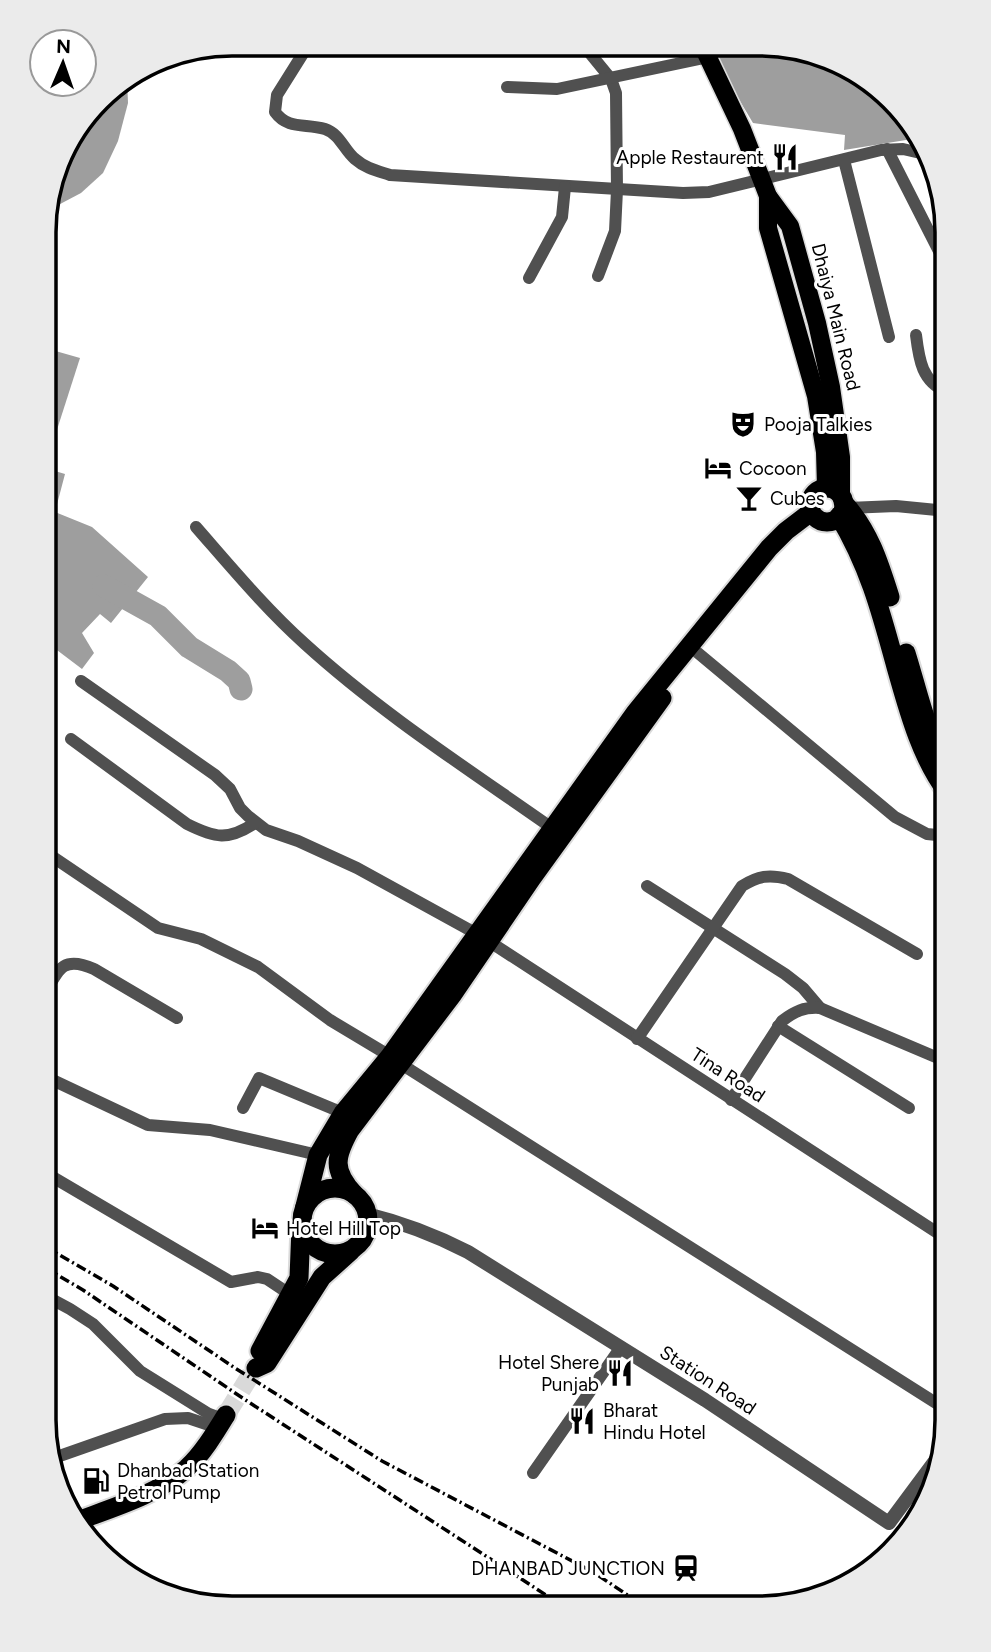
<svg xmlns="http://www.w3.org/2000/svg" width="991" height="1652" viewBox="0 0 991 1652" font-family="Figtree,sans-serif">
	<style>
		.water { fill: #9e9e9e }
		.lines { fill: none; stroke-linecap: round; stroke-linejoin: round }
		.river { stroke: #9e9e9e; stroke-width: 23 }
		.trunk-tunnel { stroke: #d9d9d9; stroke-width: 19; stroke-dasharray: 19 10; stroke-linecap: butt }
		.primary-casing { stroke: #dbdbdb; stroke-width: 21 }
		.trunk-casing { stroke: #dbdbdb; stroke-width: 23 }
		.minor { stroke: #505050; stroke-width: 12 }
		.tertiary { stroke: #505050; stroke-width: 14 }
		.primary { stroke: #000; stroke-width: 18 }
		.trunk { stroke: #000; stroke-width: 19 }
		.rail { stroke: #000; stroke-width: 3.5; stroke-dasharray: 10 3.5 2 3.5; stroke-linecap: butt }
		.labels { text-anchor: middle; dominant-baseline: central; stroke-width: 6; stroke-linejoin: round; paint-order: stroke }
		.poi-label { font-size: 19px; fill: #000; stroke: #fff; text-anchor: start }
		.street-label { font-size: 19px; fill: #000; stroke: #fff }
		.rim { fill: none; stroke: #000; stroke-width: 3.5 }
	</style>
	<rect width="100%" height="100%" fill="#fff"/>
	<!-- water -->
	<g class="water">
		<polygon points="712,47 796,47 874,83 921,145 906,140 844,150 845,135 753,123 709,49"/>
		<polygon points="127,79 128,103 118,141 103,173 81,193 45,212 63,148 108,91"/>
		<polygon points="45,348 80,358 45,467"/>
		<polygon points="45,468 65,474 55,512 92,527 148,577 111,623 100,614 82,633 94,653 82,669 45,641"/>
	</g>
	<g class="lines">
		<!-- river -->
		<polyline class="river" points="104,586 158,616 189,647 228,671 239,681 241,689"/>
		<!-- trunk-tunnel -->
		<polyline class="trunk-tunnel" points="226,1415 253,1371"/>
		<defs>
			<g id="primary">
				<polyline points="703,47 742,129 768,196 790,226 817,323 831,387 841,457 841,497"/>
				<polyline points="768,196 768,228 816,396 825,452 826,488"/>
			</g>
			<g id="trunk">
				<circle cx="827" cy="505" r="17"/>
				<path d="M 843,502 C 869,530 879,562 890,597"/>
				<path d="M 839,516 C 869,566 881,612 896,667 C 908,709 920,756 947,792"/>
				<path d="M 906,653 C 918,691 926,732 947,767"/>
				<circle cx="335" cy="1221" r="33"/>
				<path d="M 354,1194 C 332,1170 335,1157 350,1130 L 453,994 L 532,878 L 662,698"/>
				<polyline points="305,1206 318,1155 343,1113 390,1056 635,713 769,548 786,531 811,512"/>
				<polyline points="260,1351 299,1278 301,1226"/>
				<polyline points="256,1368 267,1363 322,1277 351,1251"/>
				<path d="M 80,1520 C 115,1507 158,1494 187,1468 C 203,1453 215,1433 226,1415"/>
			</g>
		</defs>
		<!-- primary casing -->
		<use href="#primary" class="primary-casing"/>
		<!-- trunk casing -->
		<use href="#trunk" class="trunk-casing"/>
		<!-- minor -->
		<g class="minor">
			<path d="M 309,44 L 277,95 L 275,112 C 288,130 306,123 325,129 C 340,134 344,150 355,159 C 365,168 378,171 390,175 L 683,193 L 709,192 L 881,150 L 903,149 L 929,155"/>
			<polyline points="584,46 611,79 616,93 617,190 615,231 598,276"/>
			<polyline points="507,87 557,89 709,57"/>
			<polyline points="887,149 947,267"/>
			<polyline points="844,160 889,337"/>
			<polyline points="529,278 562,217 565,187"/>
			<path d="M 916,335 C 919,360 922,382 947,392"/>
			<polyline points="848,508 896,506 947,511"/>
			<path d="M 196,527 C 231,567 265,608 305,644 C 381,713 468,769 552,828"/>
			<polyline points="698,653 895,817 927,834 947,836"/>
			<polyline points="81,681 215,775 230,789 240,808 248,816 266,830 298,841 357,868 477,934"/>
			<path d="M 71,739 L 187,824 C 215,838 228,841 255,823"/>
			<polyline points="44,851 158,928 201,939 258,967 330,1020 390,1056"/>
			<polyline points="647,886 785,974 803,988 820,1008"/>
			<polyline points="490,942 947,1239"/>
			<path d="M 44,996 C 58,970 62,955 94,969 L 177,1018"/>
			<polyline points="778,1026 909,1108"/>
			<path d="M 637,1039 L 742,886 C 758,876 769,874 788,879 L 917,954"/>
			<polyline points="401,1064 947,1410"/>
			<polyline points="44,1076 148,1125 210,1130 318,1155"/>
			<path d="M 731,1100 L 782,1021 C 795,1011 804,1007 820,1008 L 938,1058"/>
			<polyline points="243,1108 259,1078 343,1113"/>
			<polyline points="44,1172 231,1282 258,1277 267,1279 291,1295"/>
			<polyline points="44,1295 70,1309 93,1324 140,1371 209,1414 223,1419"/>
			<polyline points="50,1452 63,1499"/>
			<polyline points="51,1459 165,1419 188,1418 218,1428"/>
			<polyline points="533,1473 621,1347"/>
		</g>
		<!-- tertiary -->
		<path class="tertiary" d="M 367,1214 C 404,1223 435,1235 468,1252 L 705,1400 L 889,1523 L 938,1457"/>
		<!-- primary -->
		<use href="#primary" class="primary"/>
		<!-- trunk -->
		<use href="#trunk" class="trunk"/>
		<!-- rail -->
		<g class="rail">
			<polyline points="44,1246 113,1286 235,1368 382,1461 593,1572 647,1608"/>
			<polyline points="44,1267 83,1290 244,1399 566,1608"/>
		</g>
	</g>
	<!-- icons -->
	<defs>
		<symbol id="restaurant-bare" viewBox="-9 -9 18 18"><path d="M-5-6h1v4h1v-4h1v4h1v-4h1v5L-1.5 .5V6h-2V.5L-5-1ZM5-6V6H3V1.5H1.5Q1.5-4 5-6Z" fill="#000" stroke="#fff" stroke-width="2.5" paint-order="stroke"/></symbol>
		<symbol id="theatre-bare" viewBox="-9 -9 18 18"><path d="M-5-5.5Q0-4 5-5.5V0Q5 5 0 6Q-5 5-5 0ZM-3.3-2.5H-1v1.5H-3.3ZM1-2.5H3.3v1.5H1ZM-2.8 1Q0 5.5 2.8 1Z" fill="#000" stroke="#fff" stroke-width="2.5" paint-order="stroke"/></symbol>
		<symbol id="hotel-bare" viewBox="-9 -9 18 18"><path d="M-6-4.5h1.5V1H6V5H4.5V3h-9V5H-6ZM-4 0a1.8 1.8 0 1 1 3.6 0ZM.5 0V-2.5h3Q6-2.5 6 0Z" fill="#000" stroke="#fff" stroke-width="2.5" paint-order="stroke"/></symbol>
		<symbol id="bar-bare" viewBox="-9 -9 18 18"><path d="M-6-5H6L.8 .8V4.5H3.5V6h-7V4.5H-.8V.8Z" fill="#000" stroke="#fff" stroke-width="2.5" paint-order="stroke"/></symbol>
		<symbol id="fuel-bare" viewBox="-9 -9 18 18"><path d="M-5.5-6h7V0h2V4h1.3V-2.5L3-4.5l.8-.8L6-3V5H2.5V1h-1V6h-7ZM-4.2-4.7v3.2H.2V-4.7Z" fill="#000" stroke="#fff" stroke-width="2.5" paint-order="stroke"/></symbol>
		<symbol id="station-bare" viewBox="-9 -9 18 18"><path d="M-3-6H3Q5-6 5-4V2Q5 4 3 4L4.5 6H3L1.5 4h-3L-3 6H-4.5L-3 4Q-5 4-5 2V-4Q-5-6-3-6ZM-3.5-4v3h7v-3ZM-3.5 1v1.5H-2V1ZM2 1v1.5H3.5V1Z" fill="#000" stroke="#fff" stroke-width="2.5" paint-order="stroke"/></symbol>
	</defs>
	<g fill-rule="evenodd">
		<use href="#restaurant-bare" x="766" y="138" width="38" height="38"/>
		<use href="#theatre-bare" x="724" y="405" width="38" height="38"/>
		<use href="#hotel-bare" x="699" y="449" width="38" height="38"/>
		<use href="#bar-bare" x="730" y="479" width="38" height="38"/>
		<use href="#hotel-bare" x="246" y="1209" width="38" height="38"/>
		<use href="#restaurant-bare" x="601" y="1354" width="38" height="38"/>
		<use href="#restaurant-bare" x="563" y="1402" width="38" height="38"/>
		<use href="#fuel-bare" x="77" y="1462" width="38" height="38"/>
		<use href="#station-bare" x="667" y="1549" width="38" height="38"/>
	</g>
	<g class="labels">
		<!-- poi labels -->
		<g class="poi-label">
			<text x="764" y="157" text-anchor="end">Apple Restaurent</text>
			<text x="764" y="424">Pooja Talkies</text>
			<text x="739" y="468">Cocoon</text>
			<text x="770" y="498">Cubes</text>
			<text x="286" y="1228">Hotel Hill Top</text>
			<text x="599" y="1362" text-anchor="end">Hotel Shere<tspan x="599" dy="22">Punjab</tspan></text>
			<text x="603" y="1410">Bharat<tspan x="603" dy="22">Hindu Hotel</tspan></text>
			<text x="117" y="1470">Dhanbad Station<tspan x="117" dy="22">Petrol Pump</tspan></text>
			<text x="665" y="1568" text-anchor="end">DHANBAD JUNCTION</text>
		</g>
		<!-- street labels -->
		<g class="street-label">
			<text transform="translate(836 317) rotate(76)">Dhaiya Main Road</text>
			<text transform="translate(728 1075) rotate(33)">Tina Road</text>
			<text transform="translate(708 1380) rotate(33)">Station Road</text>
		</g>
	</g>
	<!-- crop -->
	<path d="M0 0H991V1652H0ZM232 56H759A176 176 0 0 1 935 232V1420A176 176 0 0 1 759 1596H232A176 176 0 0 1 56 1420V232A176 176 0 0 1 232 56Z" fill="#ebebeb" fill-rule="evenodd"/>
	<path class="rim" d="M232 56H759A176 176 0 0 1 935 232V1420A176 176 0 0 1 759 1596H232A176 176 0 0 1 56 1420V232A176 176 0 0 1 232 56Z"/>
	<!-- north arrow -->
	<g transform="translate(63 63) rotate(2)"><circle r="33" fill="#ffffff" stroke="#999999" stroke-width="2"/>
	<path d="M0-5L12 26L0 18L-12 26Z" fill="#000000"/>
	<text y="-10" font-size="19" font-weight="bold" text-anchor="middle" fill="#000000">N</text>
	</g>
</svg>
